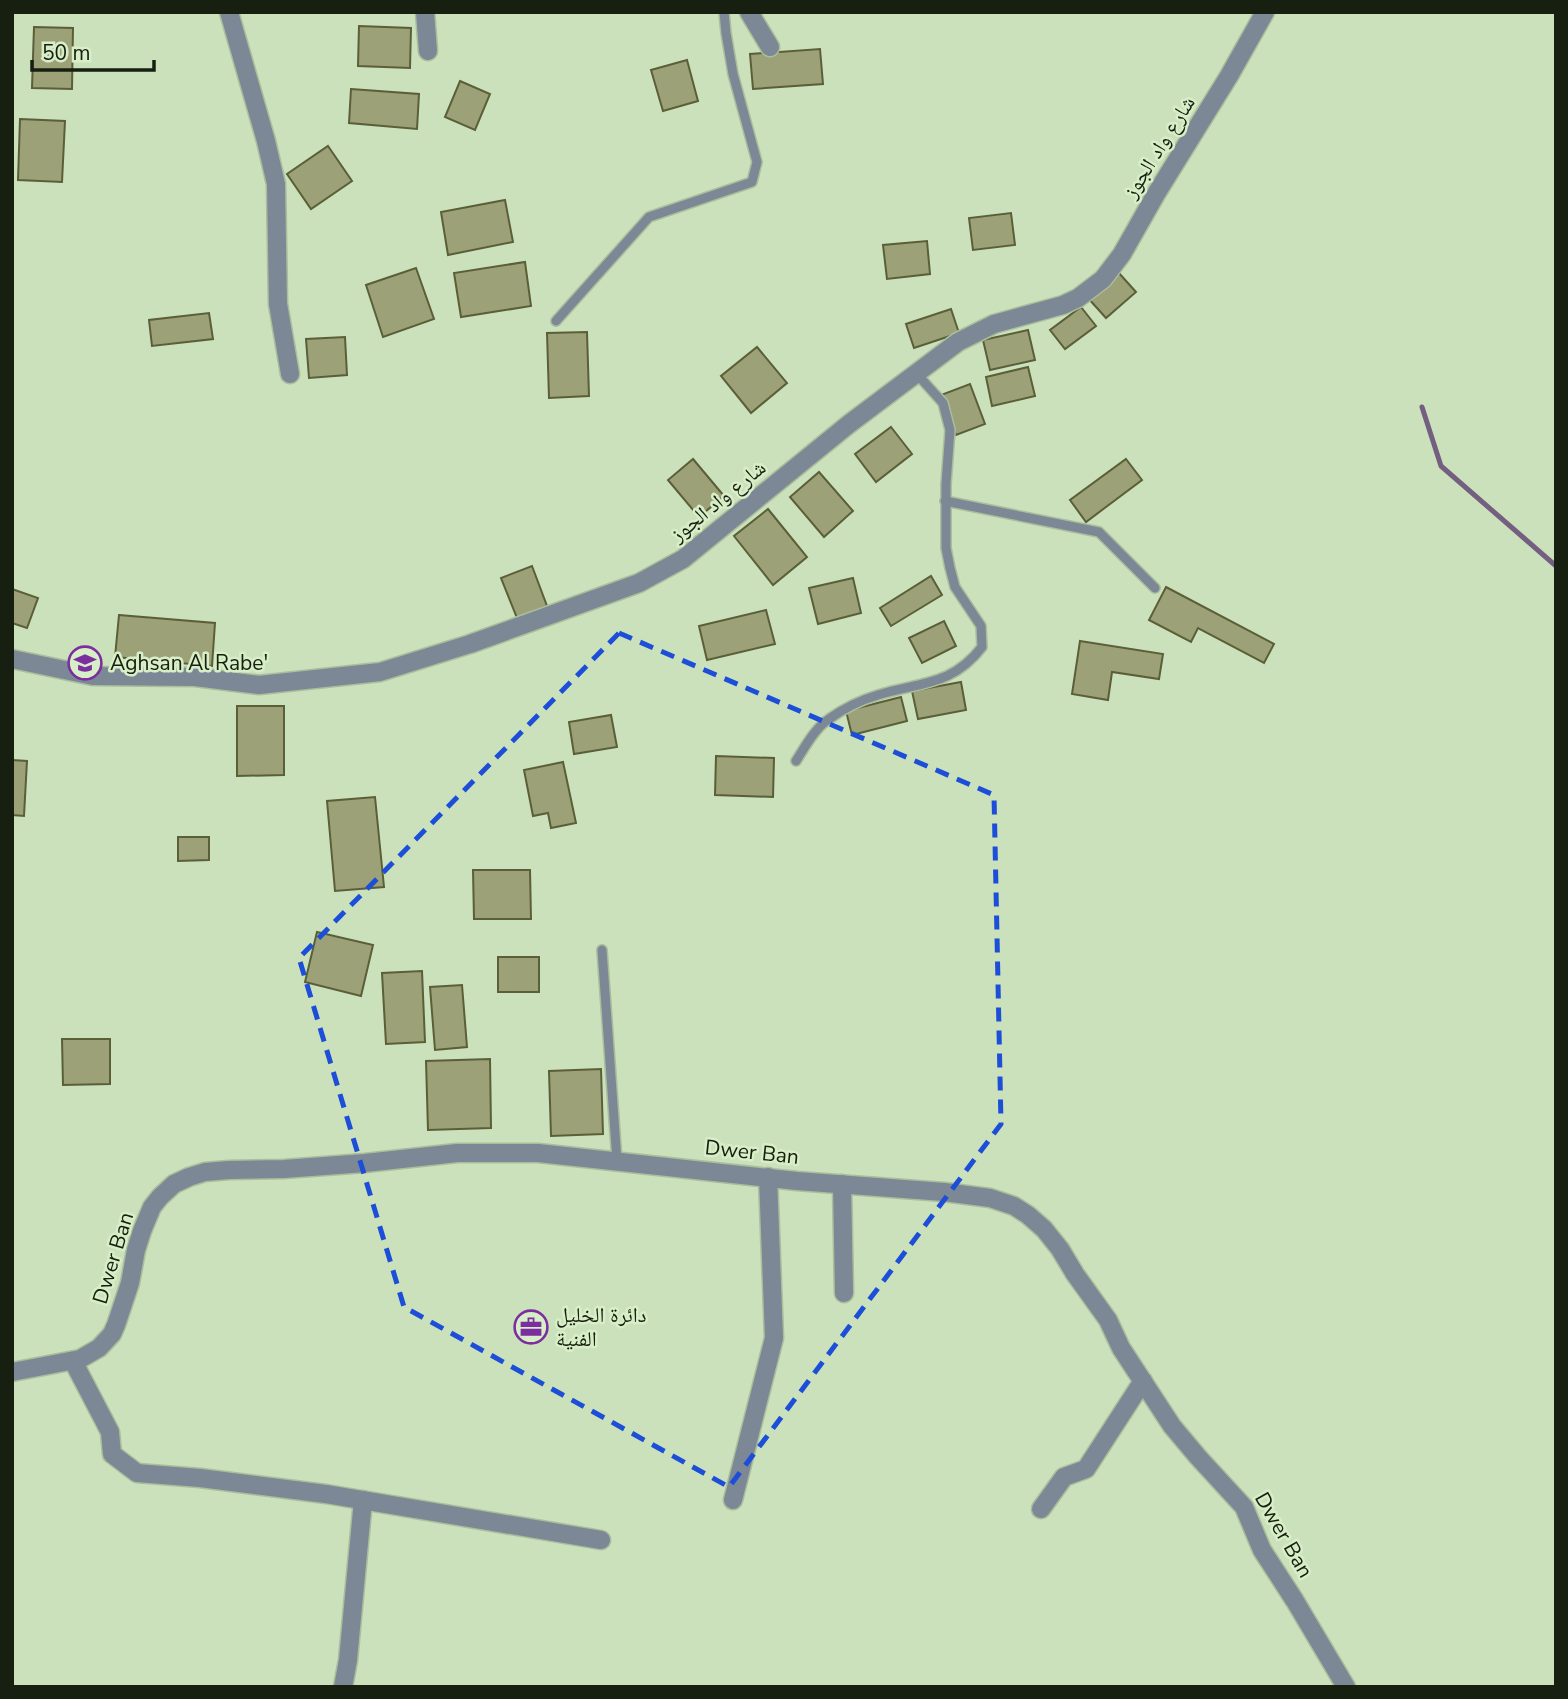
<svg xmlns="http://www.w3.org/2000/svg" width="1568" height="1699" viewBox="0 0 1568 1699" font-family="'Nunito Sans','Noto Naskh Arabic',sans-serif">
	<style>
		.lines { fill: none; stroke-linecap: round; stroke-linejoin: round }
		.stream { stroke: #755f81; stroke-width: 5 }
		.building { fill: #9ca178; stroke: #5b5f38; stroke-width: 2 }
		.service-casing { stroke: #aabe9c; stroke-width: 12 }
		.minor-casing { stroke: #aabe9c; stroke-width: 21 }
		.service { stroke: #7c8896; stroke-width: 9 }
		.minor { stroke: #7c8896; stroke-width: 18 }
		.marked { fill: none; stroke: #1d4ed8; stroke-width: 5; stroke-dasharray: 14 9; stroke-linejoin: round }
		.labels { text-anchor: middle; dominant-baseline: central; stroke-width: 5; stroke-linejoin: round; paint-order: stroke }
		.street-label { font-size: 21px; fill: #171f11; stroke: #d7eec7 }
		.poi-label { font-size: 21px; fill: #171f11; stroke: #d7eec7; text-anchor: start }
	</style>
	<rect width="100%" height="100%" fill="#cae1bb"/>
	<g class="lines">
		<!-- stream -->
		<polyline class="stream" points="1422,407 1441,466 1556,566"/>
	</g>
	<!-- building -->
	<g class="building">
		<polygon points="359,26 411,28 410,68 358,66"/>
		<polygon points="34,27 73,28 72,89 32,88"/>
		<polygon points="820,49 823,84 753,89 750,54"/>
		<polygon points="687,60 698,101 663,111 651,70"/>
		<polygon points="460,81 490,94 475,130 445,117"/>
		<polygon points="351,89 419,94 417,129 349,123"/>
		<polygon points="20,119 65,121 62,182 18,180"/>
		<polygon points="328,146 352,181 311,209 287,174"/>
		<polygon points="505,200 513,242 448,255 441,212"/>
		<polygon points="1011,213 1015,245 973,250 969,218"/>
		<polygon points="927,241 930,274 887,279 883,245"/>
		<polygon points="525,262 531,306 461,317 454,273"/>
		<polygon points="416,268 434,319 383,337 366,285"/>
		<polygon points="1118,272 1136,292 1106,318 1088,298"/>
		<polygon points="1081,307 1096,326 1065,349 1050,330"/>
		<polygon points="951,309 959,333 914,348 906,324"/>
		<polygon points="209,313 213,339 152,346 149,320"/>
		<polygon points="1028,330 1035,360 990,370 983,340"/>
		<polygon points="587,332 589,396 549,398 547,333"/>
		<polygon points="345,337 347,375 309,378 306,339"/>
		<polygon points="757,347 787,383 751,413 721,376"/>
		<polygon points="1028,367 1035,396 992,406 986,377"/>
		<polygon points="970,384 985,424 956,435 941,395"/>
		<polygon points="891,427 912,454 876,482 855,454"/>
		<polygon points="693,459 724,496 699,517 668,480"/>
		<polygon points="1126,459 1142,480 1086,522 1070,500"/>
		<polygon points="819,472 853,511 824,537 790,497"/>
		<polygon points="768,509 807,557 773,585 734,536"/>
		<polygon points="532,566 547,606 517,618 501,578"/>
		<polygon points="931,576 942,595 891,626 880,608"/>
		<polygon points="853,578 861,613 818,624 809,588"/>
		<polygon points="1166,587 1274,644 1264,663 1198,628 1191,642 1149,620"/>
		<polygon points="12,589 38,598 27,628 12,623"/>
		<polygon points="766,610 775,644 707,660 699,626"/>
		<polygon points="119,615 215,623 212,666 115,657"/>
		<polygon points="944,621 956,646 922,663 909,638"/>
		<polygon points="1080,641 1163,654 1159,679 1112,672 1108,700 1072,694"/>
		<polygon points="961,682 966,710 918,719 912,691"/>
		<polygon points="901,697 907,721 852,735 846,711"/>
		<polygon points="237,706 284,706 284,775 237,776"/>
		<polygon points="611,715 617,747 574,754 569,722"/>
		<polygon points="716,756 774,758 773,797 715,795"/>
		<polygon points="12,760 27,761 24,816 12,815"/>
		<polygon points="563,762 576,823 551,828 548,813 533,816 524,770"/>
		<polygon points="375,797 384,887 335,891 327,801"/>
		<polygon points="178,837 209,837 209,860 178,861"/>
		<polygon points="473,870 530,870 531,919 474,919"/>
		<polygon points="317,932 373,945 361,996 305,982"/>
		<rect x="498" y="957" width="41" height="35"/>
		<polygon points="422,971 425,1042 386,1044 382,973"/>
		<polygon points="462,985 467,1047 435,1050 430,987"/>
		<polygon points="62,1039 110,1039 110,1084 63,1085"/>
		<polygon points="490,1059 491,1128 428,1130 426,1061"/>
		<polygon points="601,1069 603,1134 551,1136 549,1071"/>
	</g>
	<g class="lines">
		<defs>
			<g id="service">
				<polyline points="556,321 649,217 752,182 757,162 733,74 726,33 724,12"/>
				<polyline points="945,501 1099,532 1155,588"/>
				<path d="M 796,761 C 805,747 815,728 829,719 C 843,709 861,700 878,695 C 920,682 952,686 982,647 L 981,626 L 955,587 L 950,568 L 946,548 L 946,484 L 950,430 L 943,403 L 916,373"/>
				<polyline points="602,950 617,1161"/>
			</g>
			<g id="minor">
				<polyline points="229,12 266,141 276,184 278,304 290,374"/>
				<polyline points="425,12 428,51"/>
				<polyline points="749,12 770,47"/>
				<polyline points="12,659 93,676 195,677 259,685 380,672 470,644 639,583 683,559 849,424 958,342 994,324 1063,305 1078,298 1103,279 1122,254 1156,194 1229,76 1265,12"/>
				<polyline points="842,1184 844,1293"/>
				<polyline points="73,1361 110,1432 112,1454 137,1473 200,1478 326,1494 601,1540"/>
				<polyline points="12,1372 80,1359 99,1348 112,1334 116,1325 130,1283 136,1250 142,1231 152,1207 160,1197 174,1184 189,1177 205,1172 229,1170 284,1169 365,1163 457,1153 538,1153 797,1181 944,1192 990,1198 1014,1206 1028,1215 1044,1229 1060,1249 1075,1274 1108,1320 1121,1348 1172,1426 1198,1457 1244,1507 1262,1550 1295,1601 1346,1687"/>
				<polyline points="733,1500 774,1338 768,1177"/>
				<polyline points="1041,1509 1064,1477 1086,1469 1143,1381"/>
				<polyline points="343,1687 348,1660 363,1500"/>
			</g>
		</defs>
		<!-- service casing -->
		<use href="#service" class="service-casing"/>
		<!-- minor casing -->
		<use href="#minor" class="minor-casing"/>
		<!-- service -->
		<use href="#service" class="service"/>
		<!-- minor -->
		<use href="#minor" class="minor"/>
	</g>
	<!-- marked area -->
	<path class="marked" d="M 619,633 L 994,795 L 1001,1124 L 729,1487 L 404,1307 L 299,958 Z"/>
	<!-- icons -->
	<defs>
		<symbol id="school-ring" viewBox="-11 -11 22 22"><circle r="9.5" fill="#d7eec7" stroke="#7b2e9f" stroke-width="1.5"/><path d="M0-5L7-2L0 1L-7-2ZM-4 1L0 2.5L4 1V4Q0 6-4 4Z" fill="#7b2e9f"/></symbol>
		<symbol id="office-ring" viewBox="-11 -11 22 22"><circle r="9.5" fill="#d7eec7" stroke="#7b2e9f" stroke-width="1.5"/><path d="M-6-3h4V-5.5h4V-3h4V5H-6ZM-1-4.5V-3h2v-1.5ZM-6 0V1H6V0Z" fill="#7b2e9f"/></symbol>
	</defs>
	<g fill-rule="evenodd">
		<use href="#school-ring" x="66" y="644" width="38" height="38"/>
		<use href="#office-ring" x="512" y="1308" width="38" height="38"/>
	</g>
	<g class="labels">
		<!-- street labels -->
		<g class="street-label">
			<text transform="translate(1159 147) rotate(-58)">شارع واد الجوز</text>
			<text transform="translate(718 501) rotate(-39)">شارع واد الجوز</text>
			<text transform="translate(752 1152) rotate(6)">Dwer Ban</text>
			<text transform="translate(113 1258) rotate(-73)">Dwer Ban</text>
			<text transform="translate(1284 1535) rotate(60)">Dwer Ban</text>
		</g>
		<!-- poi labels -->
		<g class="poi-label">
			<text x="110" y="663">Aghsan Al Rabe'</text>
			<text x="556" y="1315">دائرة الخليل<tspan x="556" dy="24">الفنية</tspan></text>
		</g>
	</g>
	<!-- border -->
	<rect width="1568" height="1699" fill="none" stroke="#171f11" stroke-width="28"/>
	<!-- scale -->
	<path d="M32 60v10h122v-10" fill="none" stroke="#171f11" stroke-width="3.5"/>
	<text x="42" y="60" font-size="21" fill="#171f11" stroke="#d7eec7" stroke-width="5" paint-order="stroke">50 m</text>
</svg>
